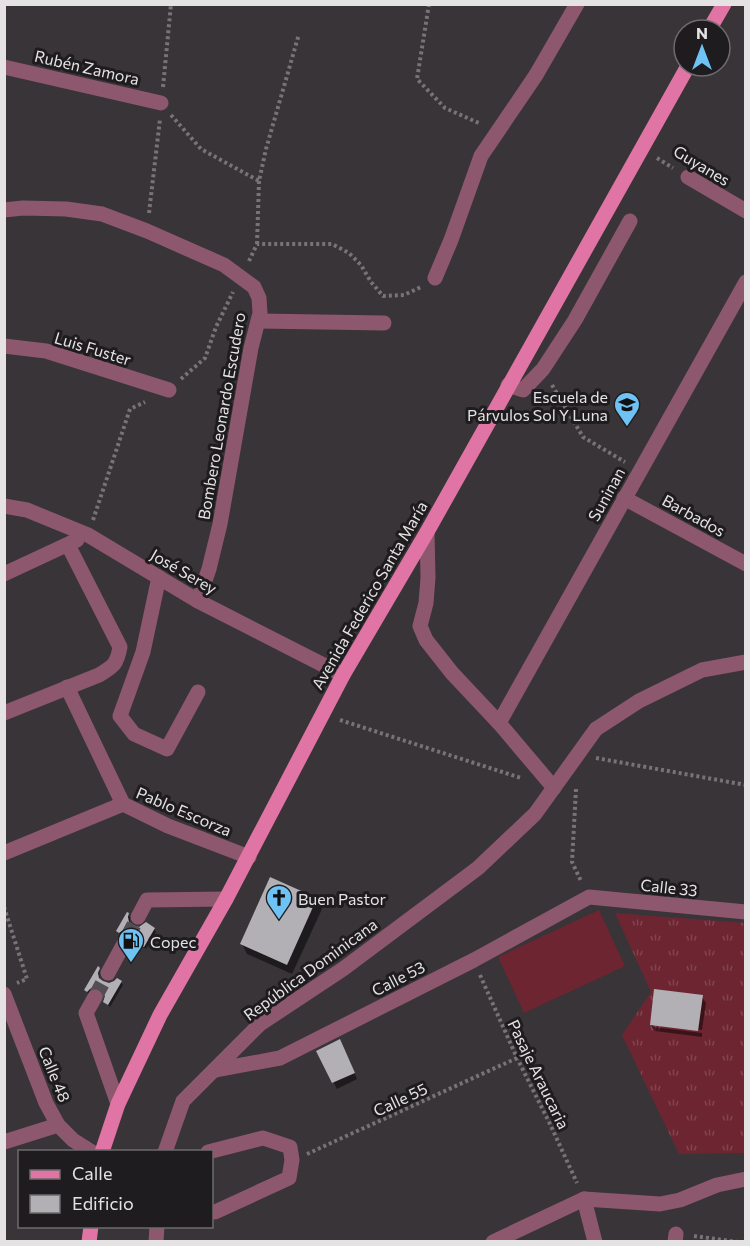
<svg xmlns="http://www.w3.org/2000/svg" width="750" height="1246" viewBox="0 0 750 1246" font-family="Commissioner,sans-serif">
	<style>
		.grass { fill: url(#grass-tufts) }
		.pitch { fill: #6d2532 }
		.shadow { fill: #0007 }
		.building { fill: #b3b0b5 }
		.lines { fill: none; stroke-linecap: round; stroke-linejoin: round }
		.minor-tunnel { stroke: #524e51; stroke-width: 15; stroke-dasharray: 15 8; stroke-linecap: butt }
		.path { stroke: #777376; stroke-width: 4; stroke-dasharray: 3 3; stroke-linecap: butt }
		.minor { stroke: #8d576e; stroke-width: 15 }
		.major { stroke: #e074a5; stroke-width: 15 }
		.labels { text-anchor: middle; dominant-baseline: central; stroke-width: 6; stroke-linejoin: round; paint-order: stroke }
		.street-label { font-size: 16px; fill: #e5e2e4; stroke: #1e1c1e }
		.poi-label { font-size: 16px; fill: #e5e2e4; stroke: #1e1c1e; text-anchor: start }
	</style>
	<defs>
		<pattern id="grass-tufts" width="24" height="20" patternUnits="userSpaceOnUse" patternTransform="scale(1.5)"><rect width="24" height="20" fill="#6d2532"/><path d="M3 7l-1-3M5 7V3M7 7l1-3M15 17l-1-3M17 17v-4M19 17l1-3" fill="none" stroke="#824450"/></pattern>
	</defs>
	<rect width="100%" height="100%" fill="#383437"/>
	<!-- grass -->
	<polygon class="grass" points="615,913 745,923 745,1153 679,1154 622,1035 651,992"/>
	<!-- pitch -->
	<polygon class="pitch" points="599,910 625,966 524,1013 498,957"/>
	<!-- shadow -->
	<g class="shadow">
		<polygon points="316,899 322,909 292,974 247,954 242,944"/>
		<polygon points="128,914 130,917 130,924 132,927 154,929 156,932 146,949 139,945 137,942 138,937 135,932 128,931 121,935 117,931"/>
		<polygon points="98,969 100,972 99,976 100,980 109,984 121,982 123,985 110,1007 105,1002 106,996 103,991 96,990 89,994 85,990"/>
		<polygon points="702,997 706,1003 702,1030 653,1024 653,1027 702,1033 702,1037 655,1031 651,1025"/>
		<polygon points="343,1048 357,1079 337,1089 318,1051"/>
	</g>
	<!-- building -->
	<g class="building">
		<polygon points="270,877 317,898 287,965 240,944"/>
		<polygon points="127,912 129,913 128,917 129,922 133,925 139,927 146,922 155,928 144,947 136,943 137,937 132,930 126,928 119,933 116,931"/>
		<polygon points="98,966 100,968 98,973 99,978 103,981 109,983 114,981 117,978 122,981 108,1005 103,1002 105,996 100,989 94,987 90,989 87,992 84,990"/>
		<polygon points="654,989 703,995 698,1031 650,1025"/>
		<polygon points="340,1039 355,1073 332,1083 316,1051"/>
	</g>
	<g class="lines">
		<!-- minor-tunnel -->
		<g class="minor-tunnel">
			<polyline points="127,938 138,917"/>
			<polyline points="95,997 108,973"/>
		</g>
		<!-- path -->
		<g class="path">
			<polyline points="294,4 296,4"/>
			<polyline points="429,4 417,79 445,108 481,124"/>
			<polyline points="163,87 171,4"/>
			<polyline points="171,115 201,149 259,181 266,149 299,34"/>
			<polyline points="657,158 673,168"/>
			<polyline points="149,213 160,119"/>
			<polyline points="257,244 259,181"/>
			<polyline points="249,261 257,244 332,244 349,253 361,265 371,282 383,296 404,295 421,287"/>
			<polyline points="181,379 205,358 216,327 233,292"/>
			<polyline points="552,385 583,437 625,462"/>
			<polyline points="93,520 130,409 145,402"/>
			<polyline points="340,720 521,778"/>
			<polyline points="596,758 746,785"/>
			<polyline points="576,789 572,862 581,881"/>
			<polyline points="4,907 27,979 17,983"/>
			<polyline points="480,975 517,1058 550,1124 577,1183"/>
			<polyline points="307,1154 517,1058"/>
			<polyline points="694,1236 738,1242"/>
		</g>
		<!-- minor -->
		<g class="minor">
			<polyline points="4,67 161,103"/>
			<polyline points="688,177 746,211"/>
			<polyline points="4,210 23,208 66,209 102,214 147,231 224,265 254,287 259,298 260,313 251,348 220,524 209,569 198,601"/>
			<polyline points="435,278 451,240 481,156 536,75 577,4"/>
			<polyline points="258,321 384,323"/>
			<polyline points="4,346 46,351 169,390"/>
			<polyline points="508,385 523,390 543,369 575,320 630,221"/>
			<polyline points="624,498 746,564"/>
			<polyline points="4,506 27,510 88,535 198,601 343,675"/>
			<polyline points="427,532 428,578 426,603 420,626 426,640 452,673 499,723 554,788"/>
			<polyline points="4,574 77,540"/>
			<polyline points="159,577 143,652 120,716 134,734 167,749 198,692"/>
			<polyline points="67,687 123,804"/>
			<path d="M 4,713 L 99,675 C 114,666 117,664 120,647 L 68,545"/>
			<polyline points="499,723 746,282"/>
			<polyline points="4,853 123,804 168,826 249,857"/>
			<polyline points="138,917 147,900 226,899"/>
			<polyline points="108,973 127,938"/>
			<polyline points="4,994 46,1103 58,1125 73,1140 92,1152"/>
			<polyline points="95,997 86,1013 118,1104"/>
			<polyline points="215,1070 280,1058 474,960 589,897 746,912"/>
			<polyline points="4,1142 58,1125"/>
			<polyline points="165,1152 183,1101 260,1024 343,969 478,868 535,814 596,729 639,701 702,670 746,662"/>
			<polyline points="208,1152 263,1138 290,1147 292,1160 289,1178 215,1212"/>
			<polyline points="584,1199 595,1242"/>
			<polyline points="156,1242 157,1226"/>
			<polyline points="493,1242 584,1199 660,1204 680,1200 717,1185 746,1179"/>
			<polyline points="675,1242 676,1234"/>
		</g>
		<!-- major -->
		<g class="major">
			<polyline points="709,30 724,4"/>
			<polyline points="102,1152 118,1104 160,1015 226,899 343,675 427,532 688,66"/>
			<polyline points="89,1242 91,1226"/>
		</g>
	</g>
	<!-- icons -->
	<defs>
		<symbol id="school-pin" viewBox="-11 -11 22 30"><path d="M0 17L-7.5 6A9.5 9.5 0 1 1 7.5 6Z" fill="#6fc2f4" stroke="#1e1c1e"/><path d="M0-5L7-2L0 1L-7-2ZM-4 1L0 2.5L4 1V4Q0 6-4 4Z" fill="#111"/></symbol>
		<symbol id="church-pin" viewBox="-11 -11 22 30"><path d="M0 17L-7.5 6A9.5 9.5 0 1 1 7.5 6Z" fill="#6fc2f4" stroke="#1e1c1e"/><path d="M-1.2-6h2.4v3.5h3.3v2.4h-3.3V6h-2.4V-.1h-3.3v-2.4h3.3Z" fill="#111"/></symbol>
		<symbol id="fuel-pin" viewBox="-11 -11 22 30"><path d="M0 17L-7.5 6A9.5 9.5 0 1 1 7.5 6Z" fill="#6fc2f4" stroke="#1e1c1e"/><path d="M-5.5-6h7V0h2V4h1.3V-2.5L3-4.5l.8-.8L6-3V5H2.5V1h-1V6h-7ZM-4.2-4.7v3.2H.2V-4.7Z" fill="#111"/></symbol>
	</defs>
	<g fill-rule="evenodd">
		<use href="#school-pin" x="612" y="390" width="30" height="40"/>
		<use href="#church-pin" x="264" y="883" width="30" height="40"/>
		<use href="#fuel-pin" x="116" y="926" width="30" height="40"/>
	</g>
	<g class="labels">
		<!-- street labels -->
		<g class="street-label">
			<text transform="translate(87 67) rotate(13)">Rubén Zamora</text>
			<text transform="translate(702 165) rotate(31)">Guyanes</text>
			<text transform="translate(93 348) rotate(17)">Luis Fuster</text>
			<text transform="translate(221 416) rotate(-80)">Bombero Leonardo Escudero</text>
			<text transform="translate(606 494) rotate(-61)">Suninan</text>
			<text transform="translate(694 515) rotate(29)">Barbados</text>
			<text transform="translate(184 571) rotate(30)">José Serey</text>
			<text transform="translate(369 595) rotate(-60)">Avenida Federico Santa María</text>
			<text transform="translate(184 811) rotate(23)">Pablo Escorza</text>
			<text transform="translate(669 887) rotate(6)">Calle 33</text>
			<text transform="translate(310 969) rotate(-36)">República Dominicana</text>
			<text transform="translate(398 978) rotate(-27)">Calle 53</text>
			<text transform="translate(55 1074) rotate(68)">Calle 48</text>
			<text transform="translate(539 1074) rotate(64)">Pasaje Araucaria</text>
			<text transform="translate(400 1099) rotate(-25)">Calle 55</text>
		</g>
		<!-- poi labels -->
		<g class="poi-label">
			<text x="608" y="396" text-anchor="end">Escuela de<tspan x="608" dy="18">Párvulos Sol Y Luna</tspan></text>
			<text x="298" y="898">Buen Pastor</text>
			<text x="150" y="941">Copec</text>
		</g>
	</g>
	<!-- border -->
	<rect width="750" height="1246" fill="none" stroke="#e5e2e4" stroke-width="12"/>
	<!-- legend -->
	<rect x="18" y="1150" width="195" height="78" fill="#1e1c1e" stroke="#6e6b6d" stroke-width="1.5"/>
	<rect x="30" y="1170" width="30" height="9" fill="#e074a5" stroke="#6e6b6d" stroke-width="1.5"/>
	<text x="72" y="1180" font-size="18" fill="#e5e2e4">Calle</text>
	<rect x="30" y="1195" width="30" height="18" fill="#b3b0b5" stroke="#6e6b6d" stroke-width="1.5"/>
	<text x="72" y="1210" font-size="18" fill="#e5e2e4">Edificio</text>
	<!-- north arrow -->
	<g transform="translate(702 48)"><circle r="28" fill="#1e1c1e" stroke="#6e6b6d" stroke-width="1.5"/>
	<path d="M0-4.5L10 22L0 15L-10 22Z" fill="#6fc2f4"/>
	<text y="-9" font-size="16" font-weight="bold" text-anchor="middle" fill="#e5e2e4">N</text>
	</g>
</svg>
